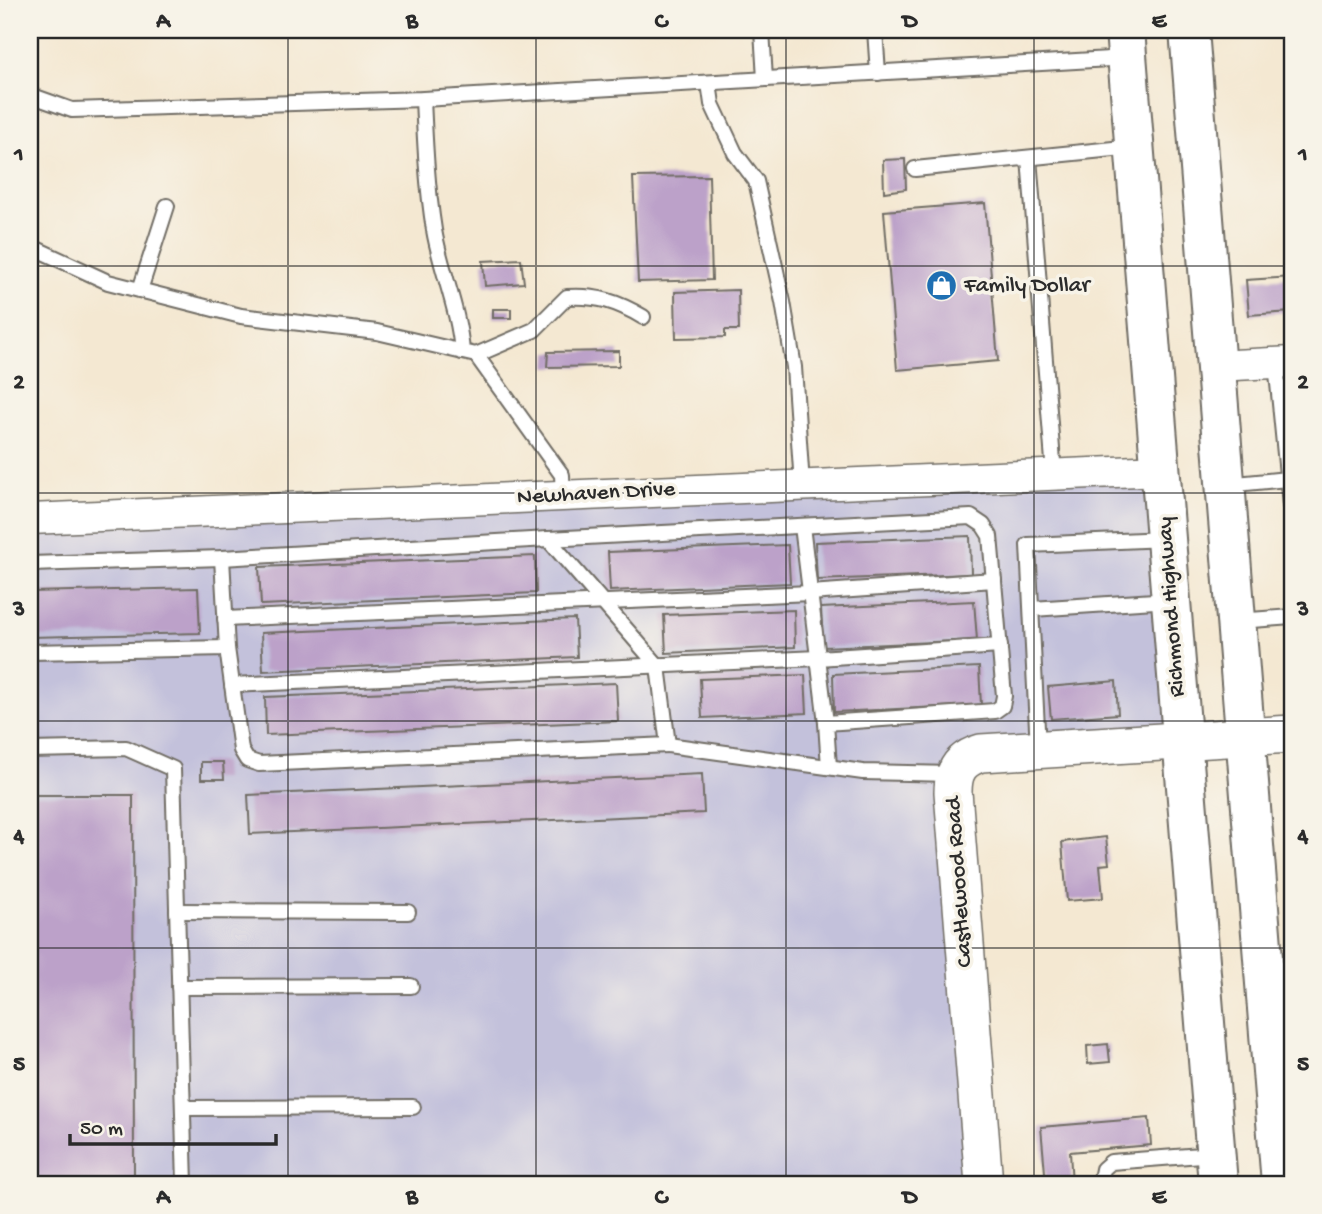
<svg xmlns="http://www.w3.org/2000/svg" width="1322" height="1214" viewBox="0 0 1322 1214" font-family="'Gochi Hand',sans-serif">
	<style>
		.industrial { fill: #c3c1db }
		.building { fill: #bca1c9 }
		.lines { fill: none; stroke-linecap: round; stroke-linejoin: round }
		.service-casing { stroke: #716d65; stroke-width: 18 }
		.minor-casing { stroke: #716d65; stroke-width: 33 }
		.tertiary-casing { stroke: #716d65; stroke-width: 40 }
		.primary-casing { stroke: #716d65; stroke-width: 42 }
		.service { stroke: #fff; stroke-width: 14 }
		.minor { stroke: #fff; stroke-width: 30 }
		.tertiary { stroke: #fff; stroke-width: 37 }
		.primary { stroke: #fff; stroke-width: 38 }
		.grid { fill: none; stroke: #2b2b2b; stroke-width: 2; stroke-opacity: 0.55 }
		.labels { text-anchor: middle; dominant-baseline: central; stroke-width: 7; stroke-linejoin: round; paint-order: stroke }
		.poi-label { font-size: 23px; fill: #2b2b2b; stroke: #f7f3e8; text-anchor: start }
		.street-label { font-size: 23px; fill: #2b2b2b; stroke: #f7f3e8 }
		.neatline { fill: none; stroke: #2b2b2b; stroke-width: 2.5 }
		.grid-label { font-size: 23px; text-anchor: middle; font-weight: bold; fill: #2b2b2b }
	</style>
	<rect width="100%" height="100%" fill="#f7f3e8"/>
	<filter id="ink" filterUnits="userSpaceOnUse"><feTurbulence type="fractalNoise" baseFrequency=".0143" numOctaves="2"/><feDisplacementMap in="SourceGraphic" scale="14" xChannelSelector="R" yChannelSelector="G"/><feConvolveMatrix kernelMatrix="1 2 1 2 8 2 1 2 1" color-interpolation-filters="sRGB"/></filter>
	<filter id="wash" filterUnits="userSpaceOnUse"><feTurbulence type="fractalNoise" baseFrequency=".00686" numOctaves="4" result="noise"/><feDisplacementMap in="SourceGraphic" scale="28" xChannelSelector="R" yChannelSelector="G"/><feGaussianBlur stdDeviation="1.57" result="paint"/><feColorMatrix in="noise" values="0 0 0 0 0 0 0 0 0 0 0 0 0 0 0 0 0 1.4 0 .05"/><feComposite in="paint" operator="in"/></filter>
	<g filter="url(#wash)">
		<rect width="100%" height="100%" fill="#f4e8d2"/>
		<!-- industrial -->
		<polygon class="industrial" points="1161,470 1183,740 964,760 984,1184 30,1184 30,519"/>
		<g id="blocks">
			<!-- building -->
			<g class="building">
				<polygon points="905,159 906,189 884,192 883,160"/>
				<polygon points="709,176 712,280 638,282 633,177"/>
				<polygon points="985,203 998,361 897,370 884,211"/>
				<polygon points="521,259 524,283 485,286 483,261"/>
				<polygon points="1292,277 1292,312 1249,315 1246,280"/>
				<polygon points="738,290 739,330 725,330 725,337 676,338 675,292"/>
				<rect x="493" y="309" width="18" height="9"/>
				<polygon points="619,351 619,366 547,367 548,352"/>
				<polygon points="970,536 971,574 817,580 815,542"/>
				<polygon points="788,545 790,583 610,591 608,552"/>
				<polygon points="535,556 536,593 261,605 259,567"/>
				<polygon points="198,588 200,633 30,637 30,592"/>
				<polygon points="974,601 977,640 823,647 821,608"/>
				<polygon points="794,610 795,647 666,653 664,615"/>
				<polygon points="575,619 577,657 263,671 261,633"/>
				<polygon points="979,667 981,705 834,712 833,674"/>
				<polygon points="805,675 807,713 702,718 700,679"/>
				<polygon points="1116,681 1118,714 1051,719 1048,687"/>
				<polygon points="616,683 618,721 266,735 265,697"/>
				<polygon points="201,762 223,762 224,779 201,779"/>
				<polygon points="702,774 704,813 250,834 248,795"/>
				<polygon points="30,795 133,795 134,1184 30,1184"/>
				<polygon points="1106,837 1109,864 1100,865 1103,898 1067,901 1062,842"/>
				<polygon points="1108,1044 1110,1062 1088,1064 1087,1046"/>
				<polygon points="1149,1118 1151,1145 1070,1152 1072,1184 1046,1184 1041,1127"/>
			</g>
		</g>
	</g>
	<g filter="url(#ink)">
		<use href="#blocks" fill-opacity="0" stroke="#716d65" stroke-width="2"/>
		<g class="lines">
			<defs>
				<g id="service">
					<polyline points="762,30 765,79"/>
					<polyline points="875,30 878,73"/>
					<polyline points="709,83 712,104 735,153 756,181 783,302 794,367 802,485"/>
					<polyline points="30,95 72,110 423,99 1127,58"/>
					<path d="M 423,99 C 425,143 427,186 434,230 C 441,271 459,310 462,352"/>
					<polyline points="1029,158 1054,474"/>
					<polyline points="915,169 1133,147"/>
					<polyline points="30,246 108,282 241,316 377,332 476,355 562,475 563,496"/>
					<polyline points="140,290 167,206"/>
					<path d="M 476,355 L 534,330 L 567,297 C 597,295 618,302 643,317"/>
					<polyline points="1276,363 1290,505 1292,508"/>
					<polyline points="1226,485 1287,479"/>
					<polyline points="802,526 826,723"/>
					<polyline points="548,539 971,517 983,525 990,536 1004,696 1002,706 995,711 826,723 829,767"/>
					<polyline points="222,558 227,648"/>
					<polyline points="30,564 222,558 548,539 658,666 668,745 259,764 247,760 241,750 227,648 30,652"/>
					<polyline points="1032,609 1170,600"/>
					<polyline points="225,619 810,593 994,580"/>
					<polyline points="1237,621 1292,617"/>
					<polyline points="232,685 818,658 1000,646"/>
					<polyline points="668,745 863,772 953,774"/>
					<polyline points="1038,749 1028,545 1165,539"/>
					<polyline points="30,750 126,748 173,769 185,1184"/>
					<polyline points="177,911 408,912"/>
					<polyline points="179,987 411,986"/>
					<polyline points="183,1108 413,1107"/>
					<polyline points="1100,1184 1103,1169 1111,1162 1214,1154"/>
				</g>
				<g id="minor">
					<polyline points="1215,366 1292,362"/>
					<polyline points="30,519 1161,470"/>
				</g>
				<path id="tertiary" d="M 984,1184 L 953,792 C 953,771 960,759 981,753 L 1292,734"/>
				<g id="primary">
					<polyline points="1125,30 1218,1184"/>
					<polyline points="1189,30 1281,1184"/>
				</g>
			</defs>
			<!-- service casing -->
			<use href="#service" class="service-casing"/>
			<!-- minor casing -->
			<use href="#minor" class="minor-casing"/>
			<!-- tertiary casing -->
			<use href="#tertiary" class="tertiary-casing"/>
			<!-- primary casing -->
			<use href="#primary" class="primary-casing"/>
			<!-- service -->
			<use href="#service" class="service"/>
			<!-- minor -->
			<use href="#minor" class="minor"/>
			<!-- tertiary -->
			<use href="#tertiary" class="tertiary"/>
			<!-- primary -->
			<use href="#primary" class="primary"/>
		</g>
	</g>
	<!-- grid -->
	<path class="grid" d="M 288,30 L 288,1184M 536,30 L 536,1184M 786,30 L 786,1184M 1034,30 L 1034,1184M 30,266 L 1292,266M 30,493 L 1292,493M 30,721 L 1292,721M 30,948 L 1292,948"/>
	<!-- icons -->
	<defs>
		<symbol id="shop-disc" viewBox="-11 -11 22 22"><circle r="9.5" fill="#1f6fb2" stroke="#f7f3e8"/><path d="M-5-2.5h2.3a2.7 3.5 0 0 1 5.4 0H5L5.5 6h-11ZM-1.5-2.5h3a1.5 2.3 0 0 0-3 0Z" fill="#fff"/></symbol>
	</defs>
	<g fill-rule="evenodd">
		<use href="#shop-disc" x="924" y="268" width="35" height="35"/>
	</g>
	<g class="labels">
		<!-- poi labels -->
		<g class="poi-label">
			<text x="964" y="286">Family Dollar</text>
		</g>
		<!-- street labels -->
		<g class="street-label">
			<text transform="translate(596 494) rotate(-3)">Newhaven Drive</text>
			<text transform="translate(1172 607) rotate(-94)">Richmond Highway</text>
			<text transform="translate(960 882) rotate(-94)">Castlewood Road</text>
		</g>
	</g>
	<!-- margin -->
	<rect width="1322" height="1214" fill="none" stroke="#f7f3e8" stroke-width="77"/>
	<!-- scale -->
	<path d="M70 1134v10h206v-10" fill="none" stroke="#2b2b2b" stroke-width="3.5"/>
	<text x="80" y="1134" font-size="21" fill="#2b2b2b" stroke="#f7f3e8" stroke-width="5" paint-order="stroke">50 m</text>
	<rect x="38" y="38" width="1246" height="1138" class="neatline"/>
	<g class="grid-label">
		<text x="163" y="27">A</text>
		<text x="412" y="27">B</text>
		<text x="661" y="27">C</text>
		<text x="910" y="27">D</text>
		<text x="1159" y="27">E</text>
		<text x="19" y="160">1</text>
		<text x="1303" y="160">1</text>
		<text x="19" y="388">2</text>
		<text x="1303" y="388">2</text>
		<text x="19" y="615">3</text>
		<text x="1303" y="615">3</text>
		<text x="19" y="842">4</text>
		<text x="1303" y="842">4</text>
		<text x="19" y="1070">5</text>
		<text x="1303" y="1070">5</text>
		<text x="163" y="1203">A</text>
		<text x="412" y="1203">B</text>
		<text x="661" y="1203">C</text>
		<text x="910" y="1203">D</text>
		<text x="1159" y="1203">E</text>
	</g>
</svg>
